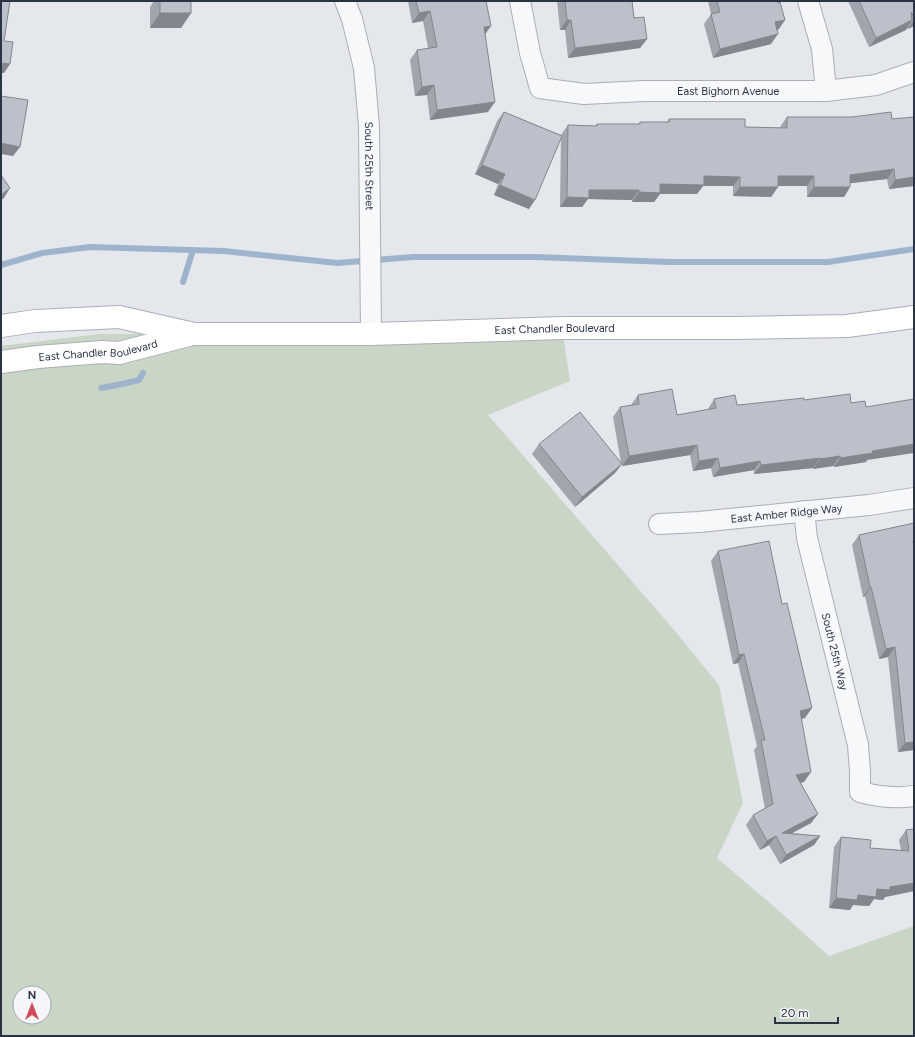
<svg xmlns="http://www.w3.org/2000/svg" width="915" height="1037" viewBox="0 0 915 1037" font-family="Figtree,sans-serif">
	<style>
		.grass { fill: #c9d6c5; fill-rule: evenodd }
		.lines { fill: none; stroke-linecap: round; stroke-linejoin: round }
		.stream { stroke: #9fb4cc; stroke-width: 6 }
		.street-casing { stroke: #a9aeb7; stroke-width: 22 }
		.secondary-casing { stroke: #a9aeb7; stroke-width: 24 }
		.street { stroke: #f7f8fa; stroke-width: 20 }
		.secondary { stroke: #fff; stroke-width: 22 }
		.wall { fill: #a1a5ae }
		.shaded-wall { fill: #83868d }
		.building { fill: #bbc0ca; stroke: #83868d }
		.labels { text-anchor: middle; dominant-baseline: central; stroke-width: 3.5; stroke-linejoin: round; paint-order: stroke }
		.street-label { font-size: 11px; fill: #2b3445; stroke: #f4f6f9 }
	</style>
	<rect width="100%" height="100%" fill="#e4e7ec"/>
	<!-- grass -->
	<path class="grass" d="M 562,328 L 570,381 L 488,415 L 675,631 L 719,685 L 743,803 L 717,858 L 778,910 L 829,956 L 914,926 L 914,1036 L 1,1036 L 1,346 L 100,334 L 371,333 ZM 20,993 L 44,993 L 44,1017 L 20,1017 Z"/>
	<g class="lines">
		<!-- stream -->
		<g class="stream">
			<polyline points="1,265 42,253 90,247 224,251 337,263 413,257 535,257 669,262 828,262 914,249"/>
			<polyline points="183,282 193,250"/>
			<polyline points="101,388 122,384 139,380 143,373"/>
		</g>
		<defs>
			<g id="street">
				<path id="s1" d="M 345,1 L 352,19 L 364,68 L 369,126 L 371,334"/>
				<path id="s2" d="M 520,1 L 530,53 L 540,88 L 584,94 L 644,91 L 826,91 L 876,85 L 914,72"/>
				<polyline points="808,1 822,49 826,91"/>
				<path id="s3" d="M 804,511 L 807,538 L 858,745 L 860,772 L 860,792 C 879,797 895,799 914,796"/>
				<path id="s4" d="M 659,524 L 699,522 L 869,505 L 914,498"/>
			</g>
			<g id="secondary">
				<path id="s5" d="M 1,326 L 35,321 L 119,317 L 194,334 L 371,334 L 562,328 L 736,328 L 847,326 L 914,317"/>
				<path id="s6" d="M 1,362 L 38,357 L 102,352 L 119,353 L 189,335"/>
			</g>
		</defs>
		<!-- street casing -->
		<use href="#street" class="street-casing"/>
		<!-- secondary casing -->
		<use href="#secondary" class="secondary-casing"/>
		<!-- street -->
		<use href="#street" class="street"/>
		<!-- secondary -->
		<use href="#secondary" class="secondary"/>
	</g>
	<!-- wall -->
	<g class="wall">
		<polygon points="154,1 191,1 191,13 181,28 150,28 150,7"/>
		<polygon points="408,1 486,1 485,34 488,112 430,120 427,95 415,96 410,60 417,50 428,48 423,21 412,23"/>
		<polygon points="557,1 632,1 634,18 647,39 640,48 568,58 565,30 560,30"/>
		<polygon points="708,1 777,1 785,20 778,30 777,30 771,44 713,58 704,24 711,14"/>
		<polygon points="848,1 914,1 914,26 908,29 907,27 906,30 869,47"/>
		<polygon points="504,112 561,135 568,125 595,126 597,124 639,124 640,122 667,122 669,119 745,127 780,128 780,127 787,117 892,119 914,186 889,189 887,179 850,183 850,187 844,197 807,197 807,186 778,186 771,197 733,196 733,186 703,186 697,194 660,194 654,202 632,202 632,200 588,199 582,207 560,207 561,137 529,209 494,195 498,184 475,174 497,121"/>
		<polygon points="638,395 677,415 708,410 708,409 714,399 739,405 804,400 851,403 867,460 866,462 834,467 833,466 813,469 813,468 754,474 754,470 713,477 711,468 693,471 690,455 622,466 622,464 615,473 575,507 532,454 539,444 621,463 613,417 620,407 631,405"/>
		<polygon points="914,523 914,750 898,752 888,657 879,659 865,596 863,597 852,545 859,535"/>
		<polygon points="718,551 805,718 801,719 804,782 800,783 818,814 811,823 792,833 820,836 814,845 780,864 769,845 760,850 746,825 753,815 765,809 754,750 757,746 738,663 733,664 711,561"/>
		<polygon points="914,829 914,891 885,897 883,900 874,899 869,906 853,905 850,910 829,908 834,847 841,837 870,848 901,850 899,840 906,830"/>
	</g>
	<!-- shaded-wall -->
	<g class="shaded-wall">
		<polygon points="430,11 423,21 412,23 419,13"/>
		<polygon points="160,13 191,13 181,28 150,28"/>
		<polygon points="567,20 571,20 565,30 560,30"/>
		<polygon points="785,20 778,30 768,32 775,22"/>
		<polygon points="912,20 906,30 869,47 876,38"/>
		<polygon points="914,20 914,26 908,29"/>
		<polygon points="491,26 484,36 484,27"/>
		<polygon points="778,34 771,44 713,58 720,49"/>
		<polygon points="647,39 640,48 568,58 575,48"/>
		<polygon points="3,63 10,64 4,73 1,73"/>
		<polygon points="434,85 427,95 415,96 422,87"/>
		<polygon points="495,102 488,112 430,120 437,110"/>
		<polygon points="1,143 20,147 13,156 1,154"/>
		<polygon points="482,165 505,174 498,184 475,174"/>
		<polygon points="894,169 887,179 844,184 850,175"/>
		<polygon points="704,176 740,177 733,186 703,186 697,194 660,194 654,202 632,202 639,192 660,184"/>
		<polygon points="778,176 814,176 807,186 771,186"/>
		<polygon points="914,177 914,186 889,189 895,180"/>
		<polygon points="500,185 535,200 529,209 494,195"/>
		<polygon points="740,187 778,187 771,197 733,196"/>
		<polygon points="814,187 850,187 844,197 807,197"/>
		<polygon points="10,188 4,198 1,200 1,195"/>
		<polygon points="589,190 639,190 632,200 588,199 582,207 560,207 567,197"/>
		<polygon points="914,444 914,453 867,460 866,462 834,467 840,458 872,451"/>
		<polygon points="697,445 690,455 622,466 629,456"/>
		<polygon points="840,456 833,466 813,469 820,459"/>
		<polygon points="718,458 711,468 693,471 699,461"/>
		<polygon points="820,458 813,468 754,474 761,465"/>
		<polygon points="760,461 754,470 713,477 720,468"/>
		<polygon points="622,464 615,473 575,507 582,497"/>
		<polygon points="870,587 871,587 865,596 863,597"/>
		<polygon points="895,647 888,657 879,659 886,649"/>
		<polygon points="744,654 738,663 733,664 739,655"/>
		<polygon points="812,708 805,718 793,721 800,711"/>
		<polygon points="914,742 914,750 898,752 905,743"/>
		<polygon points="811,772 804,782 789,785 796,775"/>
		<polygon points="818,814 811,823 779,840 782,833"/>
		<polygon points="776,836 769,845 760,850 767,841"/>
		<polygon points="820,836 814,845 780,864 786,855"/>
		<polygon points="914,883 914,891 885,897 883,900 874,899 869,906 853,905 850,910 829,908 836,898 858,895 877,889"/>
	</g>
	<!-- building -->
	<g class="building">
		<polygon points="1,1 10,1 4,41 13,42 10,64 3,63 1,76"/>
		<rect x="160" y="1" width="31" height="12"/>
		<polygon points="416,1 486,1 491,26 484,27 495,102 437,110 434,85 422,87 417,50 437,47 430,11 419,13"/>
		<polygon points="565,1 632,1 634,18 644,17 647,39 575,48 571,20 567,20"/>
		<polygon points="717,1 777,1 778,3 780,2 785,20 775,22 778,34 720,49 711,14 720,12"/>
		<polygon points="859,1 914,1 914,17 911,12 912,20 876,38"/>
		<polygon points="1,96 28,100 20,147 1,143"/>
		<polygon points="504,112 562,136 535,200 500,185 505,174 482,165"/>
		<polygon points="891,112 892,119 914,117 914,177 895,180 894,169 850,175 850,187 814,187 814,176 778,176 778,187 740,187 740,177 704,176 704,185 660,184 660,193 639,192 639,190 589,190 589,198 567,197 568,125 597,126 597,124 640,124 640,122 669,122 669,119 745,119 745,127 787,128 787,117 852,117"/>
		<polygon points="1,175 10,188 1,195"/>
		<polygon points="672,389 677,415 716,408 714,399 735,395 737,405 739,405 804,398 804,400 850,394 851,403 865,401 866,407 914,399 914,444 872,451 873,453 840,458 840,456 820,459 820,458 761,465 760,461 720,468 718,458 699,461 697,445 629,456 620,407 639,404 638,395"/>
		<polygon points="580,412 622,464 582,497 539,444"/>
		<polygon points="914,523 914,541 913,541 914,547 914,742 905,743 895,647 886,649 871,587 870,587 859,535"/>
		<polygon points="769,541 782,604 787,603 812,708 800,711 811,772 796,775 818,814 782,833 820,836 786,855 776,836 767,841 753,815 773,804 761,740 765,740 744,654 739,655 718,551"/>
		<polygon points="914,829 914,883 890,887 890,890 877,889 876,897 858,895 857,900 836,898 841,837 871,840 870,848 909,851 906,830"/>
	</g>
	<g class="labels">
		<!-- street labels -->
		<g class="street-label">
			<text stroke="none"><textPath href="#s2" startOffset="278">East Bighorn Avenue</textPath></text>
			<text stroke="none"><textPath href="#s1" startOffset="168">South 25th Street</textPath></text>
			<text stroke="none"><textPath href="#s5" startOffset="556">East Chandler Boulevard</textPath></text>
			<text stroke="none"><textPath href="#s6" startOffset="98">East Chandler Boulevard</textPath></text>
			<text stroke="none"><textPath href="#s4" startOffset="128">East Amber Ridge Way</textPath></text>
			<text stroke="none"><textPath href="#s3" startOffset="144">South 25th Way</textPath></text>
		</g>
	</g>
	<!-- border -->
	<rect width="915" height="1037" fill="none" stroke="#2b3445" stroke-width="4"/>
	<!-- north arrow -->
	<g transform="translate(32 1005)"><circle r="19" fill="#f4f6f9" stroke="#a4a8b1"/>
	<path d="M0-3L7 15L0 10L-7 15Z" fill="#d1495b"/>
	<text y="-6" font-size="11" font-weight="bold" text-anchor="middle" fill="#2b3445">N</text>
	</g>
	<!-- scale -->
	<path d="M775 1017v6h63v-6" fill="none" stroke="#2b3445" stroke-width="2"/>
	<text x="781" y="1017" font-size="12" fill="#2b3445" stroke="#f4f6f9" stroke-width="3" paint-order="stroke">20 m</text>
</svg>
